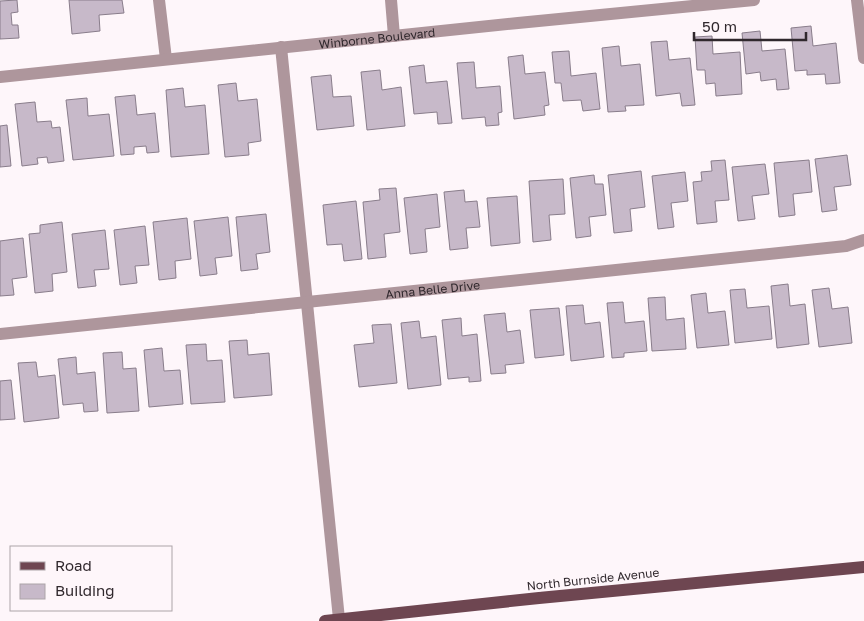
<svg xmlns="http://www.w3.org/2000/svg" width="864" height="621" viewBox="0 0 864 621" font-family="'Golos Text',sans-serif">
	<style>
		.building { fill: #c7b9c9; stroke: #897d8b }
		.lines { fill: none; stroke-linecap: round; stroke-linejoin: round }
		.street { stroke: #ae969c; stroke-width: 12 }
		.primary { stroke: #6e4651; stroke-width: 12 }
		.labels { text-anchor: middle; dominant-baseline: central; stroke-width: 4; stroke-linejoin: round; paint-order: stroke }
		.street-label { font-size: 12px; fill: #30282d; stroke: #fef6fa }
	</style>
	<rect width="100%" height="100%" fill="#fef6fa"/>
	<!-- building -->
	<g class="building">
		<polygon points="17,0 18,12 11,13 12,25 18,25 19,38 0,39 0,1"/>
		<polygon points="69,0 122,0 124,13 99,15 100,31 72,34"/>
		<polygon points="811,26 813,46 836,43 840,83 826,84 825,74 807,75 807,70 795,71 791,28"/>
		<polygon points="760,31 762,51 785,49 789,89 777,90 776,79 761,81 760,72 746,74 742,33"/>
		<polygon points="712,36 713,54 740,52 742,94 716,96 715,83 706,84 705,70 697,70 695,37"/>
		<polygon points="667,41 669,60 690,58 695,105 682,106 680,93 656,96 651,42"/>
		<polygon points="619,46 621,66 640,64 644,105 625,106 626,111 608,112 602,48"/>
		<polygon points="569,51 571,76 596,73 600,109 583,111 581,100 563,101 561,83 555,83 552,52"/>
		<polygon points="523,55 525,74 545,72 549,105 544,106 545,115 514,119 508,57"/>
		<polygon points="474,62 476,88 500,86 502,112 498,113 499,125 486,126 485,117 462,119 457,63"/>
		<polygon points="424,65 426,83 447,81 452,123 438,124 437,112 414,114 409,67"/>
		<polygon points="380,70 382,90 401,87 405,126 367,130 361,72"/>
		<polygon points="331,75 333,97 351,96 354,126 317,130 311,77"/>
		<polygon points="236,83 238,101 257,99 261,141 248,143 249,155 225,157 218,85"/>
		<polygon points="183,88 185,107 205,105 209,154 171,157 166,90"/>
		<polygon points="135,95 137,115 155,113 159,152 147,153 146,146 134,147 134,154 121,155 115,97"/>
		<polygon points="87,98 88,116 109,114 114,156 73,160 66,100"/>
		<polygon points="35,102 37,122 51,121 52,128 60,127 64,161 48,163 47,157 37,158 38,164 22,166 15,104"/>
		<polygon points="7,125 11,166 0,167 0,126"/>
		<polygon points="847,155 851,185 834,187 837,210 822,212 815,159"/>
		<polygon points="725,160 729,200 715,201 717,222 697,224 693,182 702,181 701,172 712,171 711,161"/>
		<polygon points="809,160 812,192 793,194 795,215 779,217 774,163"/>
		<polygon points="765,164 769,194 752,196 755,219 738,221 732,167"/>
		<polygon points="641,171 645,207 630,209 632,231 614,233 608,175"/>
		<polygon points="685,172 688,201 671,203 674,227 658,229 652,176"/>
		<polygon points="594,175 595,184 603,184 606,215 589,217 591,236 576,238 570,178"/>
		<polygon points="563,179 565,214 549,215 551,240 533,242 529,181"/>
		<polygon points="396,188 400,232 384,234 386,257 368,259 363,202 380,200 379,189"/>
		<polygon points="464,190 465,202 477,201 480,227 466,228 468,248 450,250 444,192"/>
		<polygon points="437,194 440,227 425,229 427,252 410,254 404,198"/>
		<polygon points="517,196 520,243 491,246 487,198"/>
		<polygon points="356,201 362,259 344,261 342,244 327,245 323,205"/>
		<polygon points="266,214 270,252 256,254 258,269 241,271 236,217"/>
		<polygon points="228,217 232,256 215,258 217,274 200,276 194,221"/>
		<polygon points="187,218 191,259 175,261 176,278 159,280 153,222"/>
		<polygon points="62,222 67,272 52,274 53,291 35,293 29,234 40,233 40,225"/>
		<polygon points="145,226 149,265 135,266 137,283 120,285 114,230"/>
		<polygon points="105,230 109,269 94,270 96,286 78,288 72,234"/>
		<polygon points="23,238 27,277 12,279 14,295 0,296 0,241"/>
		<polygon points="788,284 790,306 805,304 809,344 777,348 771,286"/>
		<polygon points="829,288 832,309 848,307 852,343 819,347 812,290"/>
		<polygon points="745,289 747,308 769,306 772,339 735,343 730,290"/>
		<polygon points="706,293 708,313 725,311 729,345 697,348 691,295"/>
		<polygon points="665,297 666,320 684,318 686,349 652,351 648,298"/>
		<polygon points="623,302 625,323 644,321 647,351 624,353 624,357 612,358 607,303"/>
		<polygon points="583,305 585,324 600,322 604,357 571,361 566,306"/>
		<polygon points="559,308 564,355 535,358 530,310"/>
		<polygon points="505,313 507,332 520,330 524,363 505,365 506,373 491,374 484,315"/>
		<polygon points="461,318 462,336 477,334 481,381 469,382 469,377 448,379 442,320"/>
		<polygon points="419,321 421,338 436,336 441,385 408,389 401,323"/>
		<polygon points="391,324 397,383 359,387 354,345 374,343 372,325"/>
		<polygon points="247,340 248,355 269,353 272,395 234,398 229,341"/>
		<polygon points="206,344 207,361 222,360 225,402 191,404 186,345"/>
		<polygon points="162,348 164,371 180,370 183,404 149,407 144,350"/>
		<polygon points="122,352 123,369 136,368 139,411 107,413 103,353"/>
		<polygon points="76,357 77,374 95,372 98,411 84,412 83,403 63,405 58,359"/>
		<polygon points="36,362 38,377 55,375 59,418 24,422 18,363"/>
		<polygon points="11,380 15,419 0,420 0,381"/>
	</g>
	<g class="lines">
		<!-- street -->
		<g class="street">
			<polyline points="159,0 166,59"/>
			<polyline points="391,0 394,36"/>
			<polyline points="857,0 864,58"/>
			<polyline points="281,47 339,619"/>
			<path id="s1" d="M 0,77 L 518,23 L 754,0"/>
			<path id="s2" d="M 0,334 L 846,246 L 864,240"/>
		</g>
		<!-- primary -->
		<polyline class="primary" points="325,621 539,598 864,567"/>
	</g>
	<g class="labels">
		<!-- street labels -->
		<g class="street-label">
			<text stroke="none"><textPath href="#s1" startOffset="379">Winborne Boulevard</textPath></text>
			<text stroke="none"><textPath href="#s2" startOffset="435">Anna Belle Drive</textPath></text>
			<text transform="translate(593 579) rotate(-6)">North Burnside Avenue</text>
		</g>
	</g>
	<!-- legend -->
	<rect x="10" y="546" width="162" height="65" fill="#fef6fa" stroke="#aca4a8"/>
	<rect x="20" y="562" width="25" height="8" fill="#6e4651" stroke="#aca4a8"/>
	<text x="55" y="571" font-size="15" fill="#30282d">Road</text>
	<rect x="20" y="584" width="25" height="15" fill="#c7b9c9" stroke="#aca4a8"/>
	<text x="55" y="596" font-size="15" fill="#30282d">Building</text>
	<!-- scale -->
	<path d="M694 32v8h112v-8" fill="none" stroke="#30282d" stroke-width="2.5"/>
	<text x="702" y="32" font-size="15" fill="#30282d" stroke="#fef6fa" stroke-width="4" paint-order="stroke">50 m</text>
</svg>
